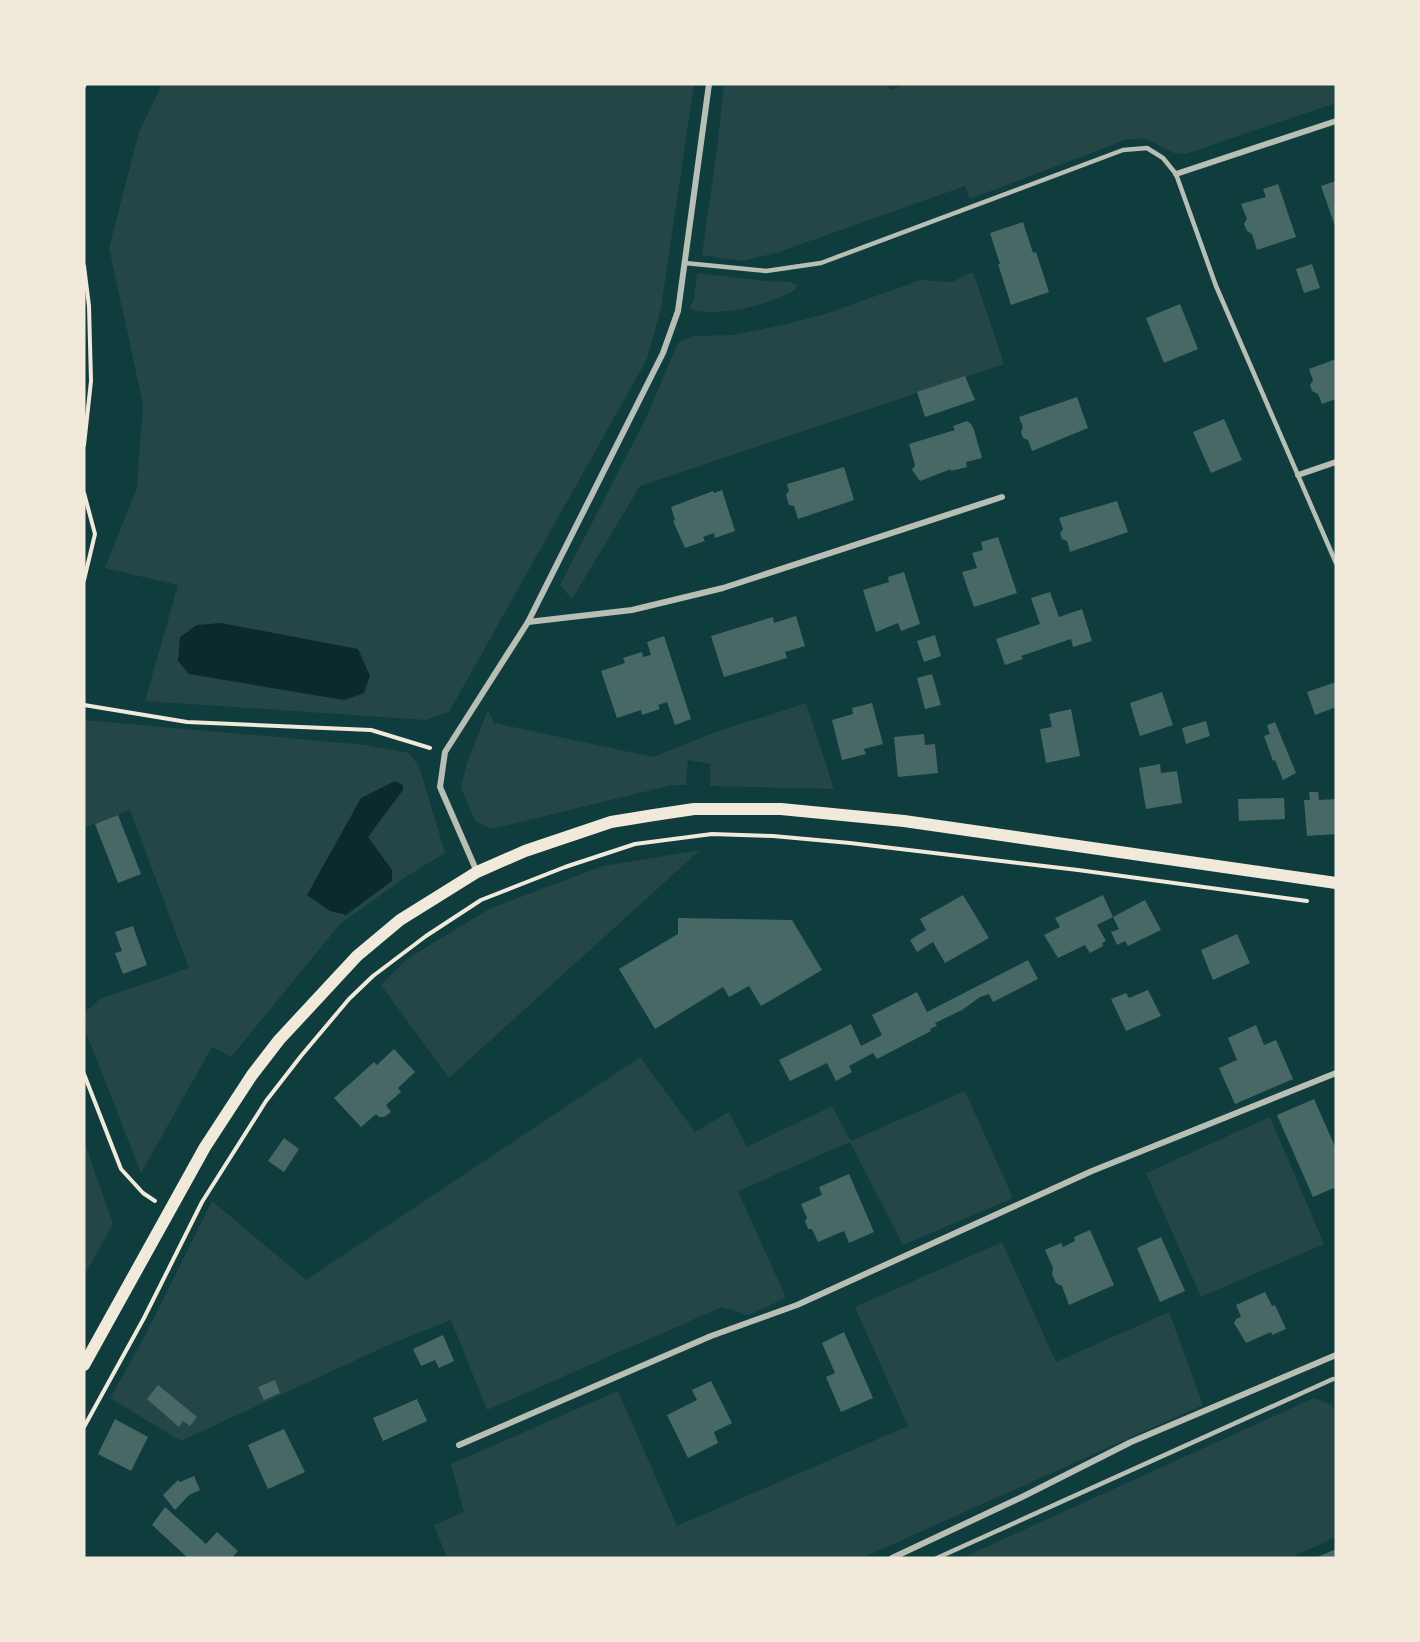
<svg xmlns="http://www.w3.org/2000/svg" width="1420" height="1642" viewBox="0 0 1420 1642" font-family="'DejaVu Sans',sans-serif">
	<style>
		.green { fill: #244646 }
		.water { fill: #0a2a2b }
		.building { fill: #486865 }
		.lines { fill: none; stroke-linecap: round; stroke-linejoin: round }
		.path { stroke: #f1e9da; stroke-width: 4 }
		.service { stroke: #b8beb3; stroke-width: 4.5 }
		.minor { stroke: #b8beb3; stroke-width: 6 }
		.secondary { stroke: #f1e9da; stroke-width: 12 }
	</style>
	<rect width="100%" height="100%" fill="#0f3d3e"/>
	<!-- green -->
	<g class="green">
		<polygon points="162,84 694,84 661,308 647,359 449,712 426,720 145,701 178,585 105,568 137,488 143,404 109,248 139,132"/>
		<polygon points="724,84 888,84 890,90 906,84 1336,84 1336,103 1185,154 1174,153 1145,138 1125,140 970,199 965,186 776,253 742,261 702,255 717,149"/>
		<polygon points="973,272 1004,364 640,486 572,599 560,585 645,420 678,343 693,336 734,335 783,325 825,314 921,280 952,282"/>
		<path d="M 697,273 L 765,281 L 791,282 L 797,285 L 795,290 C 770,305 718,318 689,309 L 694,299 Z"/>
		<polygon points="806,703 834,789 710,786 710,764 688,760 686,785 672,785 492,829 475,821 461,788 467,763 488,710 494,723 653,757 713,733"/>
		<polygon points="84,720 366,745 409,753 419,766 445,853 407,876 340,924 231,1057 212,1047 141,1173 84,1027 84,1013 100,999 189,968 130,810 84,828"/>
		<polygon points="700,850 449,1078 381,985 407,959 491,908 603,866"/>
		<polygon points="640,1057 695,1132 729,1112 747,1147 832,1106 851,1141 965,1091 1013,1198 903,1245 850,1142 738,1191 786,1298 748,1315 722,1307 487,1410 451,1320 386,1346 181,1441 110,1398 146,1334 212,1201 306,1280"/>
		<polygon points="1270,1117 1324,1244 1201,1297 1146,1173"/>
		<polygon points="84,1141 113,1224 84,1276"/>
		<polygon points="1002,1242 1056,1362 1169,1312 1203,1405 862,1558 447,1558 434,1525 464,1512 451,1464 618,1391 677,1526 908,1426 855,1307"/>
		<polygon points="1314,1398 1332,1405 1336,1415 1336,1537 1290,1558 962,1558"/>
	</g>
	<!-- water -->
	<g class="water">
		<polygon points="221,623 358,649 370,676 364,693 344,700 189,674 178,661 180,637 197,625"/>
		<polygon points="395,781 403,785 403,790 368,837 392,870 392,881 346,915 330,911 307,895 361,798"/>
	</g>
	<!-- building -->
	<g class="building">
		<polygon points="1336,181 1336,229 1321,186"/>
		<polygon points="1278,184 1296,237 1257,250 1252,234 1247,231 1244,224 1247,219 1241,204 1266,197 1263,189"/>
		<polygon points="1023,222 1033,253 1036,252 1049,292 1011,305 998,264 1000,264 990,233"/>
		<polygon points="1312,264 1320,288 1304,293 1296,269"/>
		<polygon points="1180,304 1198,349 1164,363 1146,318"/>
		<polygon points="1336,359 1336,399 1322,404 1318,394 1312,391 1310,385 1313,380 1309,369"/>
		<polygon points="965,376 975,400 925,417 917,392"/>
		<polygon points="1077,397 1088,428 1032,451 1028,440 1023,438 1021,432 1023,427 1019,417"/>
		<polygon points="1224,419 1242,460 1211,473 1193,432"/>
		<polygon points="967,421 971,424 974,430 982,458 966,462 967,467 951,471 951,469 920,481 912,470 915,465 909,444 955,430 953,426"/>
		<polygon points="844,467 854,500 798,519 794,506 789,505 786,495 789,491 787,484"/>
		<polygon points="722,490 735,531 715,538 714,533 703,537 705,541 685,548 673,521 675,520 671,507 713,491 714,493"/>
		<polygon points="1117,501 1128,532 1070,552 1067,541 1062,539 1060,533 1063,529 1059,518"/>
		<polygon points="998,537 1017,593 974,607 962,572 977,568 972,553 983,550 981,542"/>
		<polygon points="904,572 920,624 901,631 898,623 876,632 863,590 889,582 888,577"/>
		<polygon points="1050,592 1059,617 1082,609 1092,641 1073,647 1071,639 1021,656 1023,659 1005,665 996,639 1040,624 1031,598"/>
		<polygon points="796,616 805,646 785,652 787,658 724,677 711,636 773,617 774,623"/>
		<polygon points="935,635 941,656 924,662 917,641"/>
		<polygon points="664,636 691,719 675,725 667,702 658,705 660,709 642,715 641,710 617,718 601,671 625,663 623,658 642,652 643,657 651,655 647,642"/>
		<polygon points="932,674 941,705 925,709 917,678"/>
		<polygon points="1336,682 1336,707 1315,715 1307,692"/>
		<polygon points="1162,692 1173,725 1140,736 1130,703"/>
		<polygon points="872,703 883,744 864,749 866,754 842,760 832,720 853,714 852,708"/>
		<polygon points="1071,709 1080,756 1046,763 1040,729 1052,727 1049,714"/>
		<polygon points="1206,721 1210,736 1186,744 1182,728"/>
		<polygon points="1275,722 1296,773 1283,780 1275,760 1273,761 1264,736 1270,734 1267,725"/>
		<polygon points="924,734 925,745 935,744 938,773 898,777 894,737"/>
		<polygon points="1160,764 1161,773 1177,771 1182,803 1146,809 1139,768"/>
		<polygon points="1309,792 1318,792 1319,800 1336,799 1336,834 1307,836 1304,800 1310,800"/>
		<polygon points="1284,798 1285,819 1239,821 1238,799"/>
		<polygon points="118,815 141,874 118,883 95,824"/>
		<polygon points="963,895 989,938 945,963 933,942 917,952 910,940 926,930 920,919"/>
		<polygon points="1103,895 1113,917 1145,900 1161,930 1128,946 1125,941 1117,945 1111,932 1119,929 1113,917 1097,925 1106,941 1102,943 1103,946 1090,953 1085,945 1058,958 1044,935 1060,927 1055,918"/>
		<polygon points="678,918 792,920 822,970 761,1006 749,986 729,997 723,987 655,1029 619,969 678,934"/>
		<polygon points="133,926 147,965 123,974 115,953 122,951 115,932"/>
		<polygon points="1237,934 1250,963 1213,980 1201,950"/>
		<polygon points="1028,960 1038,979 993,1002 989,994 980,997 962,1010 935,1023 937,1026 930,1029 931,1031 877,1059 873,1053 849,1066 852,1072 836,1081 827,1063 790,1081 779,1060 851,1024 861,1046 882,1035 872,1015 917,992 927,1012"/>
		<polygon points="1148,990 1161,1016 1126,1031 1111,999 1126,993 1129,998"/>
		<polygon points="1256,1025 1264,1045 1276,1040 1293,1079 1235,1104 1219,1068 1237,1060 1228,1038"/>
		<polygon points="394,1049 415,1072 398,1088 401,1092 386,1105 391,1112 384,1117 379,1117 376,1114 361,1127 334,1098 374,1062 377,1065"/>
		<polygon points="1314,1099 1336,1149 1336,1187 1313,1197 1277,1115"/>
		<polygon points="284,1138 299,1149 284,1172 268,1161"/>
		<polygon points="849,1174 874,1232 849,1243 844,1231 818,1242 812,1229 808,1229 805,1221 807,1218 801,1204 822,1195 819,1187"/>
		<polygon points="1090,1230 1114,1285 1069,1305 1062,1286 1056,1283 1052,1274 1053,1268 1045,1250 1061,1243 1063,1247 1075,1241 1074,1237"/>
		<polygon points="1161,1237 1185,1291 1160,1302 1137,1248"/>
		<polygon points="1265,1292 1272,1306 1275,1305 1286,1329 1272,1335 1271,1332 1246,1343 1234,1323 1236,1319 1241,1317 1236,1305"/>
		<polygon points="844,1332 873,1398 841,1412 826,1377 835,1373 822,1343"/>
		<polygon points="443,1335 454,1361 439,1368 435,1360 421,1366 413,1349"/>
		<polygon points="275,1380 280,1393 264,1400 258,1387"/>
		<polygon points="711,1381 732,1423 714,1432 718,1443 688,1458 667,1415 697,1400 692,1390"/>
		<polygon points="158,1385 197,1417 190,1426 183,1421 179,1427 147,1399"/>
		<polygon points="417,1399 427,1421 383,1441 373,1418"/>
		<polygon points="115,1419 148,1437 131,1471 98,1454"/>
		<polygon points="284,1429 305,1472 268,1489 248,1445"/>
		<polygon points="194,1476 200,1490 189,1495 175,1510 163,1495 178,1480 180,1482"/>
		<polygon points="165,1507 206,1544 217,1532 238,1551 232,1558 188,1558 152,1525"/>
		<polygon points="1336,1549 1336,1558 1315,1558"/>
	</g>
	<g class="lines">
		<!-- path -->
		<g class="path">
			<polyline points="84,86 85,84"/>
			<polyline points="84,266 89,306 91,381 84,445"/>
			<polyline points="84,493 95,534 84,580"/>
			<polyline points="84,705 187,722 371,730 430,748"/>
			<polyline points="84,1074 121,1169 143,1193 155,1201"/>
			<polyline points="84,1427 144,1318 202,1202 266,1101 301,1056 349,999 373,976 426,936 481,900 565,867 635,844 712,834 773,836 850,843 1078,870 1307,901"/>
		</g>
		<!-- service -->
		<g class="service">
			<polyline points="685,263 766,271 821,263 1123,150 1147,148 1163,158 1176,174 1216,286 1336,563"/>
			<polyline points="937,1558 1333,1379"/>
		</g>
		<!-- minor -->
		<g class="minor">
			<polyline points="1176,174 1336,121"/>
			<polyline points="1298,475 1336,462"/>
			<polyline points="528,622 632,610 723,588 1002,497"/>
			<polyline points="477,872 440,787 445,752 528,622 663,353 678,311 709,84"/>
			<polyline points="459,1445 711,1336 797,1305 1092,1171 1336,1073"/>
			<polyline points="892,1558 1022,1497 1131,1442 1336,1355"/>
		</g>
		<!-- secondary -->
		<polyline class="secondary" points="84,1365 205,1147 252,1075 279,1040 357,956 400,920 477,872 525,851 611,822 654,815 694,809 781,809 904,821 1336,883"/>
	</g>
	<!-- border -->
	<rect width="1420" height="1642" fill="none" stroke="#f1e9da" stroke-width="171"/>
</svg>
